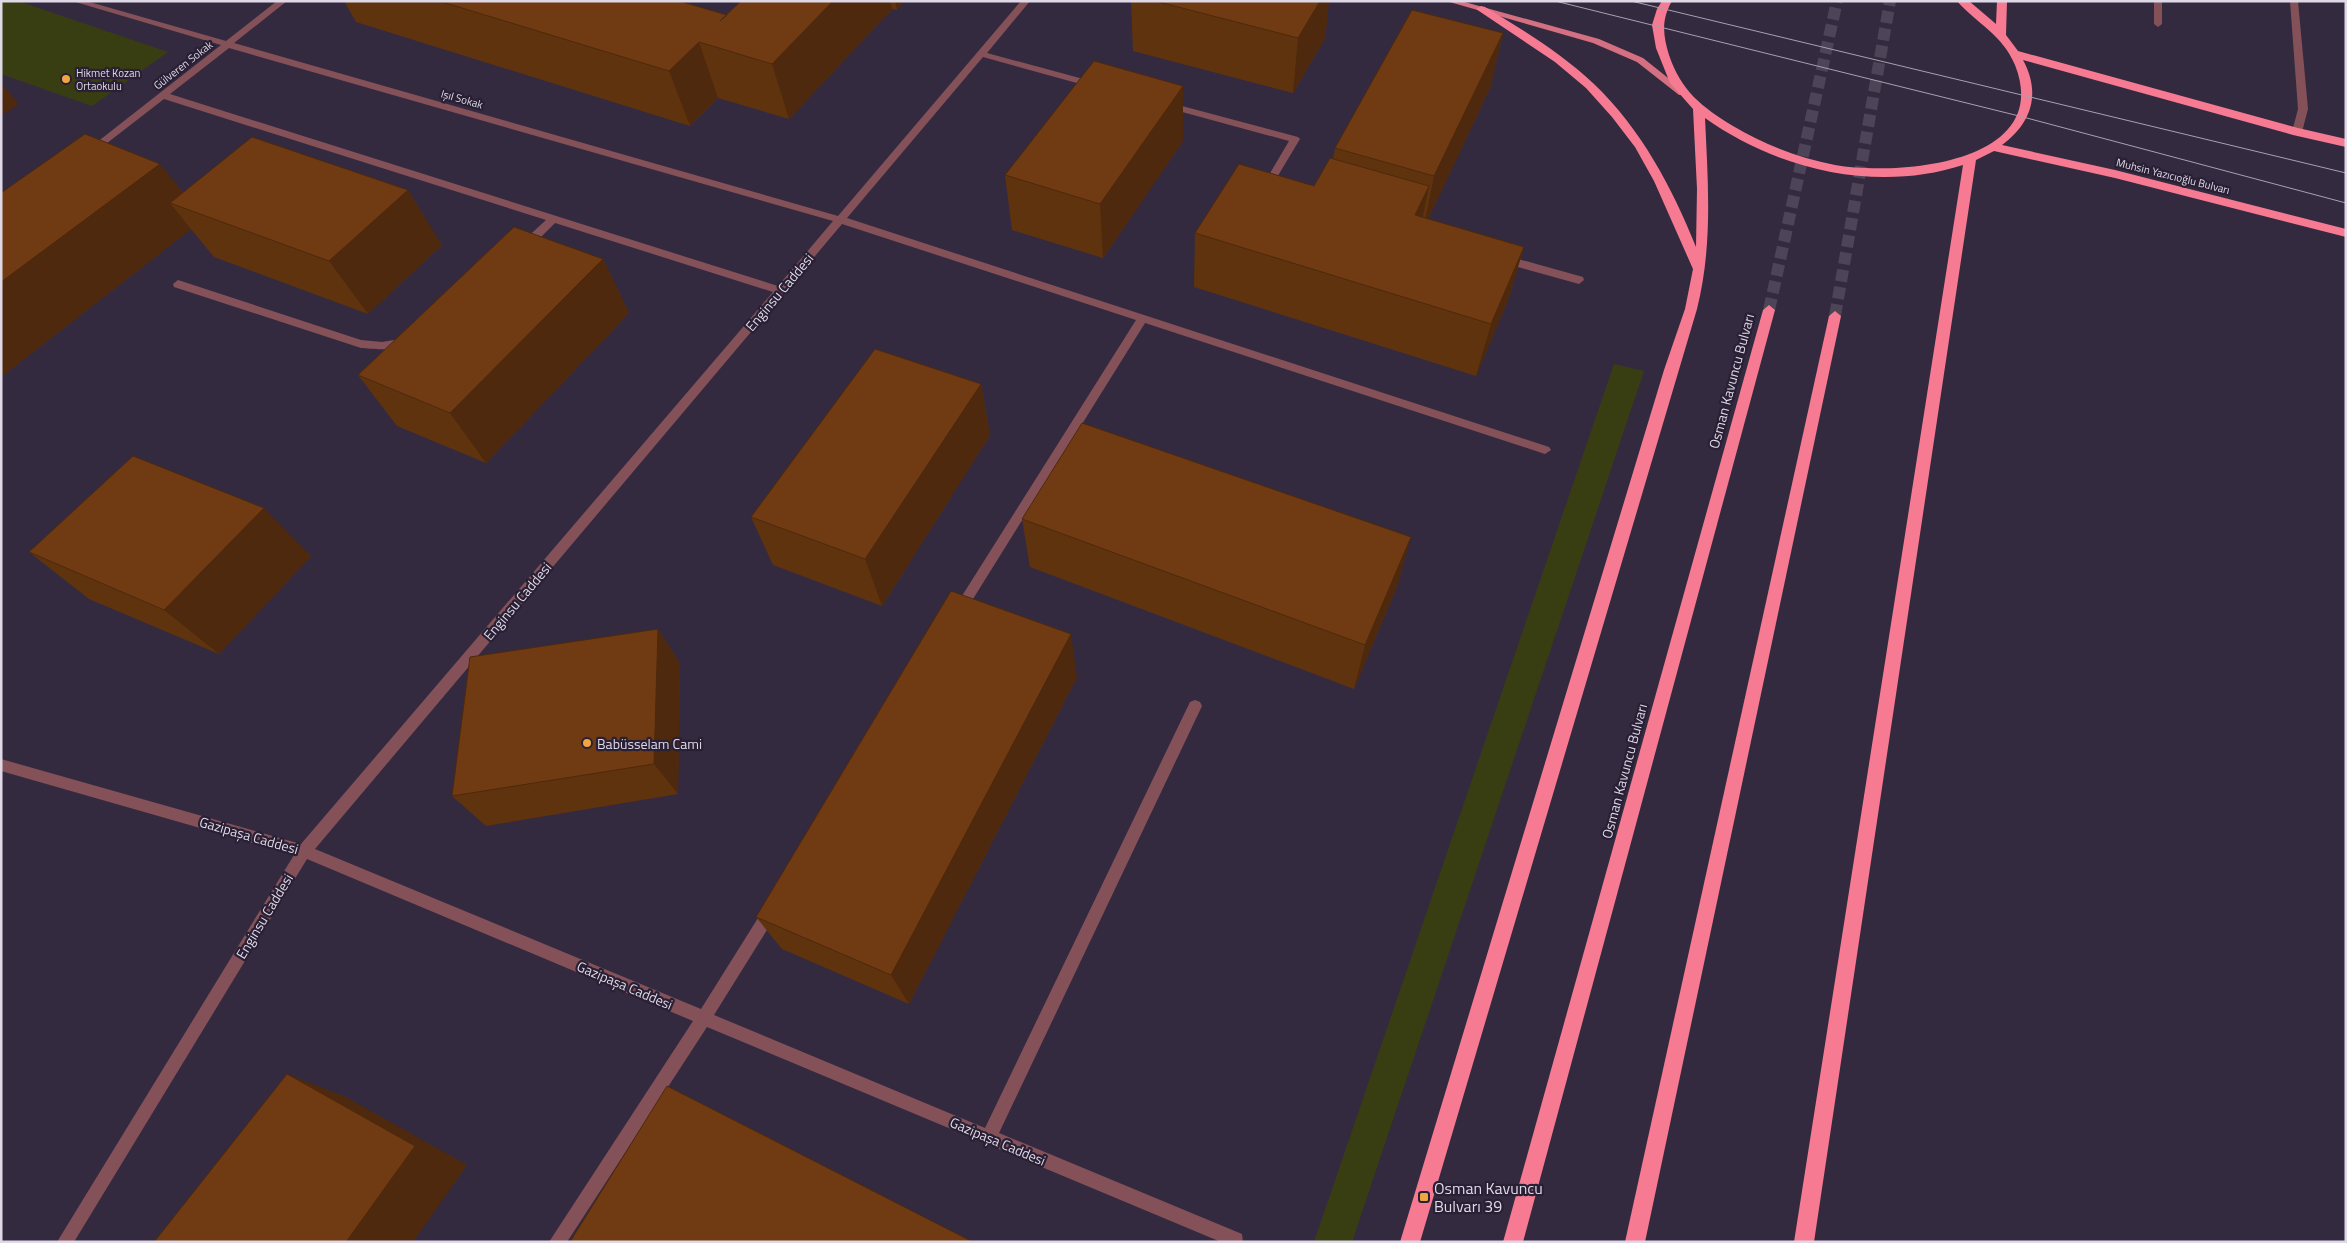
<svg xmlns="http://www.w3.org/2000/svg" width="2347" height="1243" viewBox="0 0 2347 1243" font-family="'Titillium Web',sans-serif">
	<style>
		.green { fill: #393e12 }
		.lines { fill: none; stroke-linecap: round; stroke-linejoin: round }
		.highway-tunnel { stroke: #4e4458; stroke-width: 12; stroke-dasharray: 12 5.5; stroke-linecap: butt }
		.minor { fill: #845159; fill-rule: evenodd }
		.major { fill: #d57082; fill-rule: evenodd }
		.highway { fill: #f67b92; fill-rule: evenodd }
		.tram { stroke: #a7a0b0; stroke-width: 1 }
		.wall { fill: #60330f }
		.shaded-wall { fill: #4e290d }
		.building { fill: #703b12; stroke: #4e290d }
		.poi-dot { fill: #f1a540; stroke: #2a2035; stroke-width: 2 }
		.labels { text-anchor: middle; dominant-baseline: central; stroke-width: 4.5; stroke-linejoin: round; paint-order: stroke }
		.far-street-label { font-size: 11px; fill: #dfd9e7; stroke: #2a2035 }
		.far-poi-label { font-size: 11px; fill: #dfd9e7; stroke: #2a2035; text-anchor: start }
		.street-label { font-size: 14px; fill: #dfd9e7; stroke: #2a2035 }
		.poi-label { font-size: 14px; fill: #dfd9e7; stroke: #2a2035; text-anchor: start }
		.near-poi-label { font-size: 16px; fill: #dfd9e7; stroke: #2a2035; text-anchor: start }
	</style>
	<rect width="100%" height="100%" fill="#342a3f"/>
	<!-- green -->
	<g class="green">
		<polygon points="1,1 18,1 168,52 92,106 1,74"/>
		<polygon points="1614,364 1644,371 1352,1242 1314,1242"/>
	</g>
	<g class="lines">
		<!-- highway-tunnel -->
		<g class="highway-tunnel">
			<polyline points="1769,310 1837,1"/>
			<polyline points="1835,316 1890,1"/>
		</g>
		<!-- minor -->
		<g class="minor">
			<path d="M 72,1 L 86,1 L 226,41 L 277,1 L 287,1 L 234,43 L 838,216 L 1021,1 L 1030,1 L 987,53 L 1098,83 L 1098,87 L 1095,88 L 983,57 L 847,218 L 1549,447 L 1551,450 L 1545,454 L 1145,323 L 963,615 L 955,615 L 953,611 L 955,607 L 1136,320 L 842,224 L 315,849 L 701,1009 L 765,907 L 770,905 L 775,907 L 777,912 L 775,917 L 714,1015 L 985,1128 L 1190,702 L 1195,700 L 1200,702 L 1202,706 L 999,1133 L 1242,1234 L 1243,1242 L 1221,1242 L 707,1027 L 567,1242 L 549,1242 L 693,1021 L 307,859 L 74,1242 L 57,1242 L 294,855 L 1,771 L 1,759 L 301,844 L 773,292 L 555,223 L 529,249 L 521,249 L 521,243 L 546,220 L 164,99 L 93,154 L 87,154 L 87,150 L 221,45 ZM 229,48 L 833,221 L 778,286 L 170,94 Z"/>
			<polygon points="2154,1 2162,1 2162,24 2158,27 2154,24"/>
			<polygon points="2290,1 2298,1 2308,109 2302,132 2297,135 2292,132 2298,109"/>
			<polygon points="1167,102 1298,137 1300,139 1270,189 1264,189 1262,187 1289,141 1164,107 1162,105"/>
			<polygon points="1504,255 1583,277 1584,280 1579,284 1500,262 1500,256"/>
			<path d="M 178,280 L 361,340 L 382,342 L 406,338 L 411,342 C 404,352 373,349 361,348 L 174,287 L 173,284 Z"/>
		</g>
		<!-- major -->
		<polygon class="major" points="1446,1 1461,1 1599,39 1643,58 1687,93 1685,95 1679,95 1637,62 1593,43"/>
		<!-- highway -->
		<g class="highway">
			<path d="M 1662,1 L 1672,1 C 1661,20 1663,35 1669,55 C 1681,91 1702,107 1733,126 C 1765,145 1799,158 1835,165 C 1897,176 2054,164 2015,65 C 2002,34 1977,24 1957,1 L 1969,1 L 1996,24 L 1997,1 L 2007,1 L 2006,35 L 2018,51 L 2298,128 L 2346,139 L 2346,147 L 2293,135 L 2023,60 C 2041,93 2032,123 2002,145 L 2115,170 L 2346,229 L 2346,237 L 2115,178 L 1994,151 L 1976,160 L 1814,1242 L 1794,1242 L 1963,165 C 1877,193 1778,170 1705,118 C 1708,183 1713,245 1697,309 L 1420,1242 L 1400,1242 L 1664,370 L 1685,309 L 1693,269 L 1654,181 L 1635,147 L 1612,117 L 1586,88 L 1555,62 L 1476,9 L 1481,6 L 1485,7 C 1523,30 1561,53 1594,84 C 1641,129 1672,187 1696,247 L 1697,189 L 1693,109 L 1670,83 L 1656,48 L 1652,25 L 1657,9 Z"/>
			<polygon points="1769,305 1775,310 1523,1242 1503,1242 1763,310"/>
			<polygon points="1835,311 1841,316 1645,1242 1625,1242 1829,316"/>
		</g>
		<!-- tram -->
		<g class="tram">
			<polyline points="1555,1 2023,117 2346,203"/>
			<polyline points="1631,1 2346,173"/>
		</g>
	</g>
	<!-- wall -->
	<g class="wall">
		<polygon points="344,1 679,1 727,15 741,1 904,1 897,10 892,9 789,119 718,98 690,126 356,22"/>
		<polygon points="1131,1 1329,1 1325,38 1293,93 1133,51"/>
		<polygon points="1503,33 1490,88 1428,219 1524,247 1508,300 1476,376 1194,287 1195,233 1314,186 1333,159 1335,148"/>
		<polygon points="1183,141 1103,258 1012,230 1005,175"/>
		<polygon points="183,192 442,245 368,314 214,257 191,229 1,377 1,193"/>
		<polygon points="603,259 629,313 486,463 397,426 358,375"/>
		<polygon points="981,384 990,435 882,606 773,565 751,517"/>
		<polygon points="1022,519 1398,584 1354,689 1030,567"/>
		<polygon points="29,552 311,556 219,654 89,599"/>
		<polygon points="658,629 680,663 678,794 486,826 452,796"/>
		<polygon points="1077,677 909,1004 782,949 756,917"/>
	</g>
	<!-- shaded-wall -->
	<g class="shaded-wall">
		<polygon points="833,1 890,1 892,9 789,119 772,64"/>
		<polygon points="895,1 904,1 897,10"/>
		<polygon points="1320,1 1329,1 1325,38 1293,93 1298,38"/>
		<polygon points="1503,33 1490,88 1423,230 1434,176"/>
		<polygon points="699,42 718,98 690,126 669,71"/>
		<polygon points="1,83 19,104 1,116"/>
		<polygon points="1183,86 1183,141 1103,258 1100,204"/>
		<polygon points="160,164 201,214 170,203 191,229 1,377 1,282"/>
		<polygon points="1429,186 1418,240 1415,215"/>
		<polygon points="408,190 442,245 368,314 329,261"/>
		<polygon points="1524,247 1508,300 1476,376 1491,324"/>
		<polygon points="603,259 629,313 486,463 450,413"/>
		<polygon points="981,384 990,435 882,606 865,559"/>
		<polygon points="264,508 311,556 219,654 164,610"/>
		<polygon points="1411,537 1398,584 1354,689 1365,645"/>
		<polygon points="658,629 680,663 678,794 654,764"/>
		<polygon points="1071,634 1077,677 909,1004 891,975"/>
		<polygon points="287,1074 346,1097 467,1165 413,1242 346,1242"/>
	</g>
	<!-- building -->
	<g class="building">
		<polygon points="439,1 679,1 727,15 720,21 741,1 833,1 772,64 699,42 669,71"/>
		<polygon points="1155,1 1320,1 1298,38"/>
		<polygon points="1412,10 1503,33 1434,176 1335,148"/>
		<polygon points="1094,61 1183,86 1100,204 1005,175"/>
		<polygon points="85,134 160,164 1,282 1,193"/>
		<polygon points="252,137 408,190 329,261 170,203"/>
		<polygon points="1330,158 1429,186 1415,215 1524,247 1491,324 1195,233 1239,164 1314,186"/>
		<polygon points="514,227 603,259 450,413 358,375"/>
		<polygon points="875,349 981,384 865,559 751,517"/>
		<polygon points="1082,423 1411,537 1365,645 1022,519"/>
		<polygon points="133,456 264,508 164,610 29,552"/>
		<polygon points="951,591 1071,634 891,975 756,917"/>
		<polygon points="658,629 654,764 452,796 470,657"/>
		<polygon points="287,1074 415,1146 346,1242 154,1242"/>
		<polygon points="667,1086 973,1242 570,1242"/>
	</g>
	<!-- markers -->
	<g class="poi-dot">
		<circle cx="66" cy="79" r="5"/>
		<circle cx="587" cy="743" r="5"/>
		<rect x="1419" y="1192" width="10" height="10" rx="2.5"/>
	</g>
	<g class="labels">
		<!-- far-street labels -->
		<g class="far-street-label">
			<text transform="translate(183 65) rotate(-38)">Gülveren Sokak</text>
			<text transform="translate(462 99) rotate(16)">Işıl Sokak</text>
			<text transform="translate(2173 176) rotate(14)">Muhsin Yazıcıoğlu Bulvarı</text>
		</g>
		<!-- far-poi labels -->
		<g class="far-poi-label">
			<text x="76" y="73">Hikmet Kozan<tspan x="76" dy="13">Ortaokulu</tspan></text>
		</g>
		<!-- street labels -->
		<g class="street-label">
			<text transform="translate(779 292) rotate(-50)">Enginsu Caddesi</text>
			<text transform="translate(1731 381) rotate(-75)">Osman Kavuncu Bulvarı</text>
			<text transform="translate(517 601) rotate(-50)">Enginsu Caddesi</text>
			<text transform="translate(1624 771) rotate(-75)">Osman Kavuncu Bulvarı</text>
			<text transform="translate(249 835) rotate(16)">Gazipaşa Caddesi</text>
			<text transform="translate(264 916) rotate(-59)">Enginsu Caddesi</text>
			<text transform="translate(625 985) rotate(23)">Gazipaşa Caddesi</text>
			<text transform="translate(998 1141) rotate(23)">Gazipaşa Caddesi</text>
		</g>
		<!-- poi labels -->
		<g class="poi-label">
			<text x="597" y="743">Babüsselam Cami</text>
		</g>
		<!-- near-poi labels -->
		<g class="near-poi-label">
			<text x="1434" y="1188">Osman Kavuncu<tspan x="1434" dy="18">Bulvarı 39</tspan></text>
		</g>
	</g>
	<!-- border -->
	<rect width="2347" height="1243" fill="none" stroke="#dfd9e7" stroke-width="5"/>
</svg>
